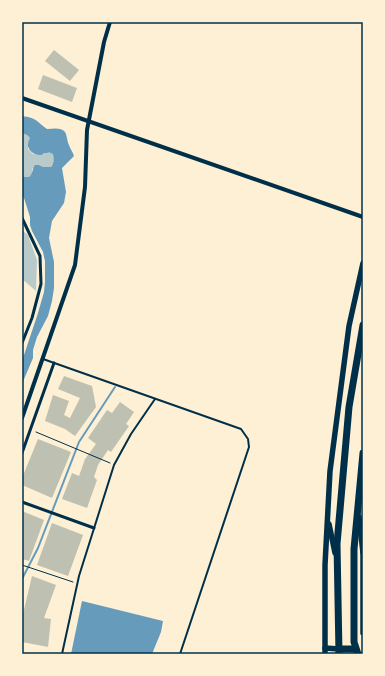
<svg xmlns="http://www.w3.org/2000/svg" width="385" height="676" viewBox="0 0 385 676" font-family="'Crimson Pro',serif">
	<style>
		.green { fill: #b9caca }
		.water { fill: #669bbc }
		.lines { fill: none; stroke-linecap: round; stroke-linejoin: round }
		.stream { stroke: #669bbc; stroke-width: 2 }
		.building { fill: #bec0b2 }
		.path { stroke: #003049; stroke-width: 1 }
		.service { stroke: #003049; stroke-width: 2 }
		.pedestrian { stroke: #003049; stroke-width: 3 }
		.minor { stroke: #003049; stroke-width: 4 }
		.tertiary { stroke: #003049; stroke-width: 5.5 }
		.primary { stroke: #003049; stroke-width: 7 }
		.neatline { fill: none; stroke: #003049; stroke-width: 1.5 }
	</style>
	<rect width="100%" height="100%" fill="#fdf0d5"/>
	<!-- green -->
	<g class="green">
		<path d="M 22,133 L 27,135 L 30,138 L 28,144 L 28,149 L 33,154 L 40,155 L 44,153 L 49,152 L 53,154 C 54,159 54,162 51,167 L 43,167 L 39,165 L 32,169 L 32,175 L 29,177 L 22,177 Z"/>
		<polygon points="22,230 28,235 37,260 36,291 22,279"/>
	</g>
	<!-- water -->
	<g class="water">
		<path d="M 22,116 C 37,118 36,121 47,129 C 53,129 61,127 65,132 C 67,135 67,141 69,145 C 70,149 73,152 74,156 L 62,168 L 66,192 L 64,203 L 52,221 L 49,238 L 54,262 L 54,288 L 52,301 L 48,316 L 37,337 L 33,350 L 33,358 L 22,384 L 22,361 L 38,313 L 44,292 L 45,282 L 45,261 L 43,252 L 32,231 L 30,225 L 30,217 L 24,198 L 22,195 L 22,177 L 29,177 C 33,174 32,169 35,165 L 39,165 L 43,167 L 51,167 C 54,163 54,159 53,154 C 50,153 50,152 47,153 C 41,153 46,153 41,155 C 35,156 27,150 28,144 C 28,142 29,140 30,138 L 27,135 L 22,133 Z"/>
		<polygon points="82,601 163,621 161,632 152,654 71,654"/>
	</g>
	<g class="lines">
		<!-- stream -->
		<polyline class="stream" points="22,579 38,548 79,442 115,387"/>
	</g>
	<!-- building -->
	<g class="building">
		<polygon points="54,50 79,70 70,81 45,61"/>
		<polygon points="43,75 77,88 72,102 38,89"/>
		<polygon points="64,376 92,386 96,407 75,436 65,429 45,421 53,395 69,401 64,415 70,418 80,398 58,389"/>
		<polygon points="120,402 134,412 126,424 129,426 111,452 108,450 98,465 94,477 97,480 87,508 62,499 72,473 79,476 85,459 96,444 88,438 107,410 112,413"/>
		<polygon points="38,439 71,452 52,498 22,485 22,478"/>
		<polygon points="22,511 44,520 29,561 22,559"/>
		<polygon points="52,523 83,535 68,576 37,565"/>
		<polygon points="32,576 56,585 44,618 51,619 48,647 22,642 22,618"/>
	</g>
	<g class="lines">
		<!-- path -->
		<g class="path">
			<polyline points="36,432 110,463"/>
			<polyline points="22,565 73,582"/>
		</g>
		<!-- service -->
		<g class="service">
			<polyline points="43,359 241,429 248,439 249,447 180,654"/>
			<polyline points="62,654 79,576 114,465 131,434 155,399"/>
		</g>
		<!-- pedestrian -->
		<g class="pedestrian">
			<polyline points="22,218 40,256 41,284 32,318 22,343"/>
			<polyline points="22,453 54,363"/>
			<polyline points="22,502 94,528"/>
		</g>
		<!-- minor -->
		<g class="minor">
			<polyline points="22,98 363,217"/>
			<polyline points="22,418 75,265 85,187 87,130 104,42 110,22"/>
		</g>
		<!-- tertiary -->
		<g class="tertiary">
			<polyline points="359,517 363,553"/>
			<polyline points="329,524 335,553"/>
			<polyline points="363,552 363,633"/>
			<polyline points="325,648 339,649"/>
			<polyline points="325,654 325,565 330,471 349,326 363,263"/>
		</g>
		<!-- primary -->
		<g class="primary">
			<polyline points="339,649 354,649"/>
			<polyline points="339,654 337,544 349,407 363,325"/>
			<polyline points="358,654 354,642 354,549 363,453"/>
		</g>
	</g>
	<!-- border -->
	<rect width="385" height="676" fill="none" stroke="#fdf0d5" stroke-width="46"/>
	<rect x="23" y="23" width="339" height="630" class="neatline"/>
</svg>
